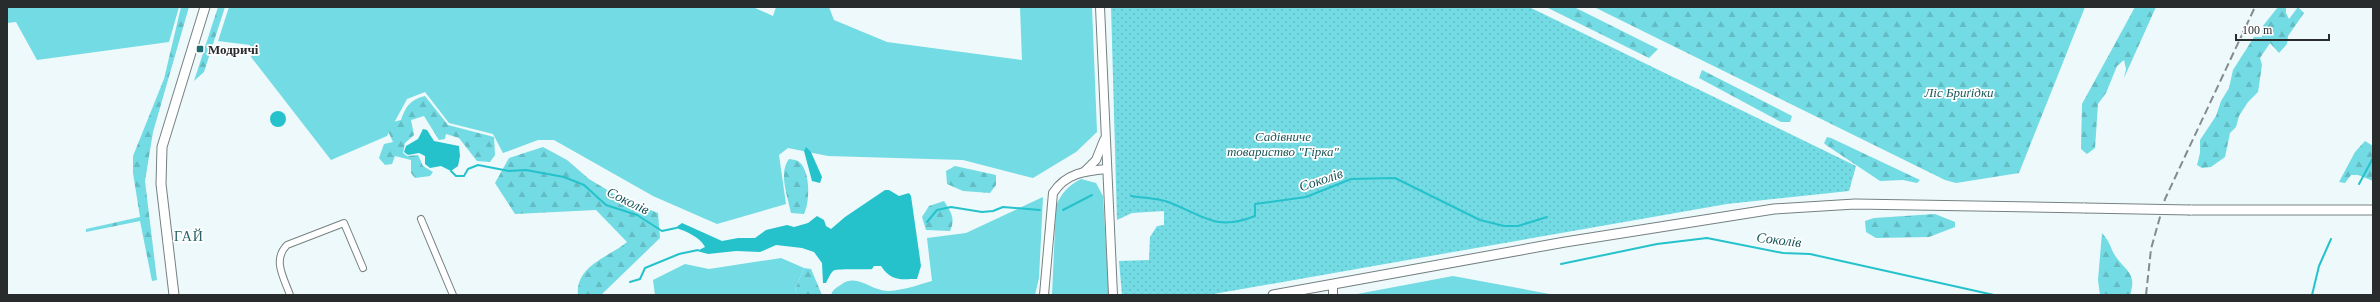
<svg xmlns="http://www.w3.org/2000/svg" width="2380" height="302" viewBox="0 0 2380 302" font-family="'Times New Roman',serif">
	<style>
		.grass { fill: #72dbe3 }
		.forest { fill: url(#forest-firs) }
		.park { fill: url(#park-dots) }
		.water { fill: #25c2cc }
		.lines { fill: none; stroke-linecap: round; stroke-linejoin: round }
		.stream { stroke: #25c2cc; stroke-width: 2 }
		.minor-casing { stroke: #768182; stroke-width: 8 }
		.tertiary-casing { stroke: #768182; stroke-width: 10 }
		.secondary-casing { stroke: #768182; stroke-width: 11 }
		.minor { stroke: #fff; stroke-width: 6 }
		.tertiary { stroke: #fff; stroke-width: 8 }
		.secondary { stroke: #fff; stroke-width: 9 }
		.rail { stroke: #858c8d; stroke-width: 2; stroke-dasharray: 8 4; stroke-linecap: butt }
		.secondary-bridge-casing { stroke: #768182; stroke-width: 11; stroke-linecap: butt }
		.secondary-bridge { stroke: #fff; stroke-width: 9 }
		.poi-dot { fill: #1d6a6f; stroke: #fff; stroke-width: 1.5 }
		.labels { text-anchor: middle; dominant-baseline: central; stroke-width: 3.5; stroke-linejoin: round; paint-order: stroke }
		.poi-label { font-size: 13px; font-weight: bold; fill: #282c2d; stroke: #fff; text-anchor: start }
		.park-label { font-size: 13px; font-style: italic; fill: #1c575b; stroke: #fff }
		.water-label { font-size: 14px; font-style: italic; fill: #165357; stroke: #fff }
		.neighbourhood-label { font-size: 14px; letter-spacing: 1px; fill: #286266; stroke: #fff }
	</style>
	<defs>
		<pattern id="forest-firs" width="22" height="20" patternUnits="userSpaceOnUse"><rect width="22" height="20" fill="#72dbe3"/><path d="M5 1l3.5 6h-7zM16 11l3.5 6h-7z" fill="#63bcc3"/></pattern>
		<pattern id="park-dots" width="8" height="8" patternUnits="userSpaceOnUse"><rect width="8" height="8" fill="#72dbe3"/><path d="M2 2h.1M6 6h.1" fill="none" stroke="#63bcc3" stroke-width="1.8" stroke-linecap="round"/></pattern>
	</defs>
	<rect width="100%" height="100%" fill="#edf9fa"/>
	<!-- grass -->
	<g class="grass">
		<polygon points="7,7 179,7 169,42 37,60 16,22 7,23"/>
		<polygon points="229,7 753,7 773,16 776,7 829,7 834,20 887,42 1022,60 1020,7 1092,7 1097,132 1076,152 1033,178 963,160 828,156 788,148 779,155 786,204 717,224 653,196 554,140 538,140 503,153 493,134 449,123 425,92 407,99 387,136 331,160 251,57 250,45 218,41"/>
		<path d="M 1081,179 L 1096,183 L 1103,196 L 1109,295 L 1052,295 L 1056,206 C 1062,192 1068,186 1081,179 Z"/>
		<path d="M 1043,197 L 1039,278 L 1035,295 L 831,295 C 833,289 836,288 842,284 C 858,273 872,292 889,291 C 904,290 918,285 932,281 L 927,238 L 966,233 Z"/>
		<polygon points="781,258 804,268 795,290 798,295 655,295 653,280 685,264 709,269"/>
		<polygon points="1453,276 1555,295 1352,295"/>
	</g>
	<!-- forest -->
	<g class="forest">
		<polygon points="181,7 189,7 153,132 145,181 157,280 152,281 140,221 86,232 86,229 140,217 133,173 133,156 164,79"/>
		<polygon points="218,7 225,7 204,72 194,81"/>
		<polygon points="1546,7 1574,7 1658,49 1649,58"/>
		<polygon points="1594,7 2085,7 2019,173 1956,183 1945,180"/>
		<polygon points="2135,7 2156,7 2124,78 2126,69 2124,60 2117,66 2106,93 2098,104 2095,148 2087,154 2081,149 2082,104"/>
		<polygon points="2278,7 2286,7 2286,13 2289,19 2298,7 2304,13 2288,36 2287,44 2279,53 2270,43 2260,58 2262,65 2258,92 2248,102 2239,116 2236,127 2230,133 2225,157 2211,167 2202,168 2197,165 2200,153 2200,140 2216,116 2221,101 2229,88 2233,70 2254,37 2262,37 2262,27"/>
		<polygon points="1702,70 1792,116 1790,122 1781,122 1699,78"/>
		<path d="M 425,96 L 448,125 L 494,137 L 495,155 L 490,162 L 477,161 L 459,138 L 446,134 L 445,139 L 439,140 L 424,116 L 411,120 L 414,135 L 405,143 L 403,153 L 407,156 L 418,155 L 423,166 L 433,172 L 430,176 L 415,178 L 411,173 L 411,160 L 395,156 L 392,164 L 385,165 L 379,158 L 384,144 L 393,142 L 387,129 L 389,123 L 401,120 C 406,106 410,100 425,96 Z"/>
		<polygon points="1827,137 1831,138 1920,180 1917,183 1903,180 1880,181 1826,145 1824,143"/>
		<polygon points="2365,141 2373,146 2373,181 2358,175 2351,175 2345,183 2339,182 2355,152"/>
		<path d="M 543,147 L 567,160 L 589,179 L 619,197 L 658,213 L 660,238 L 601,295 L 578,295 C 575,266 609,257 627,242 L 596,210 L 515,214 L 495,183 L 509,158 Z"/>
		<path d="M 789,159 C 791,159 796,160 798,161 C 811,170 810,202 804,214 L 791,213 C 788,197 778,173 789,159 Z"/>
		<polygon points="955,166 996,175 996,185 990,193 963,191 947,184 946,171"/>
		<path d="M 944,201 C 951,212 956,219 950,231 L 926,230 L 922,217 L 929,206 Z"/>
		<polygon points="1935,214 1955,222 1955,227 1929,237 1876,238 1866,232 1865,221 1874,218"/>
		<path d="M 2102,233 C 2111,243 2110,248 2116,257 C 2127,272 2137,274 2130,295 L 2100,295 L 2098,280 Z"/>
		<polygon points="804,268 811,269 822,295 798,295 795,290"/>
	</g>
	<!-- park -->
	<polygon class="park" points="1111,7 1529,7 1856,166 1849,191 1727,204 1208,295 1122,295 1119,261 1149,260 1150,237 1157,226 1164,225 1164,211 1132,213 1117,220"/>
	<!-- water -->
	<g class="water">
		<circle cx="278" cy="119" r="8"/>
		<polygon points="423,129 427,130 434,141 459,146 460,156 458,166 451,171 441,166 430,168 425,164 425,156 419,153 408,155 404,152 406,146 418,139"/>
		<polygon points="806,147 811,152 822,177 820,183 812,181 804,151"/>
		<path d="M 885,190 L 889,190 L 899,196 L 909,193 L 911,196 L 921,266 L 917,279 C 900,279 892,282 881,266 L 874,266 L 872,269 C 865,270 836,268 833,271 C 830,274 828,279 826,283 L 823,283 L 822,263 L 814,252 L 802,248 L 776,245 L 760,252 L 736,251 L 708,254 L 697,251 L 705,247 C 701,238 685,230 675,228 L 682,223 L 722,241 L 738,238 L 755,238 L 766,230 L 787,225 L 794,227 L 808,223 L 817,216 L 824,220 L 826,226 L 831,229 L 845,217 Z"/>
	</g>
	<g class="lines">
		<!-- stream -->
		<g class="stream">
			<polyline points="451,171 456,176 464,176 468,169 478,165 509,171 526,170 564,177 584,185 606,205 637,215 662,231 676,228"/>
			<polyline points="2359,184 2373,158"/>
			<path d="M 1131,196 C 1143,198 1157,198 1168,202 C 1203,215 1215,232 1255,216 L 1255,204 L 1306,197 L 1351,179 L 1395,178 L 1480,220 L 1504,226 L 1518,226 L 1547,217"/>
			<polyline points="1063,210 1092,195"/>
			<polyline points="927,222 937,210 951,207 982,212 993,211 1003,207 1040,210"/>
			<polyline points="1561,264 1657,244 1707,238 1783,253 1810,254 1994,295"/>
			<polyline points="630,282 640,279 645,268 679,254 698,250"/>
			<polyline points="2312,295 2319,266 2331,239"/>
		</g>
		<defs>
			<g id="minor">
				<polyline points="421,219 453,295"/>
				<path d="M 290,295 C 284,278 272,260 287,245 L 344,223 L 363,268"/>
			</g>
			<g id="tertiary">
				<polyline points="1100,7 1113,295"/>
				<polyline points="1084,172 1096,160 1104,140"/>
				<polyline points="1333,285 1333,295"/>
				<path d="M 1044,295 L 1053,193 C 1066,173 1085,171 1107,169"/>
			</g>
			<g id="secondary">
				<polyline points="2190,210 2373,210"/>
				<polyline points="174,295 161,184 162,147 205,7"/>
				<polyline points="1273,295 1565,242 1774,209 1855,204 2085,208"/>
			</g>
		</defs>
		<!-- minor casing -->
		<use href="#minor" class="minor-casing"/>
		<!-- tertiary casing -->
		<use href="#tertiary" class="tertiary-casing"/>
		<!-- secondary casing -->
		<use href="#secondary" class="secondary-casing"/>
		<!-- minor -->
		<use href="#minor" class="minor"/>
		<!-- tertiary -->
		<use href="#tertiary" class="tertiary"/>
		<!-- secondary -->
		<use href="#secondary" class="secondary"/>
		<!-- rail -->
		<polyline class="rail" points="2146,295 2151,249 2165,199 2255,7"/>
		<defs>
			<polyline id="secondary-bridge" points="2085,208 2190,210"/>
		</defs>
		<!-- secondary-bridge casing -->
		<use href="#secondary-bridge" class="secondary-bridge-casing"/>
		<!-- secondary-bridge -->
		<use href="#secondary-bridge" class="secondary-bridge"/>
	</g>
	<!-- markers -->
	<rect class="poi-dot" x="196" y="45" width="8" height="8" rx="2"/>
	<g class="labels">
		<!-- poi labels -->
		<g class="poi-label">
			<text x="208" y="49">Модричі</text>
		</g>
		<!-- park labels -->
		<g class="park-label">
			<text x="1959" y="92">Ліс Бриґідки</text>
			<text x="1283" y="136">Садівниче<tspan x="1283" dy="15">товариство "Гірка"</tspan></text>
		</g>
		<!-- water labels -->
		<g class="water-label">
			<text transform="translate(1321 180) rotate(-19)">Соколів</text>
			<text transform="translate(628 201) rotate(26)">Соколів</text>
			<text transform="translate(1779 240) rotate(7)">Соколів</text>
		</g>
		<!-- neighbourhood labels -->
		<g class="neighbourhood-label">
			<text x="189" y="236">ГАЙ</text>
		</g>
	</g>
	<!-- border -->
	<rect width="2380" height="302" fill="none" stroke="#282c2d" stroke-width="16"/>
	<!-- scale -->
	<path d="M2236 34v6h93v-6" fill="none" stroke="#282c2d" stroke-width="2"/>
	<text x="2242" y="34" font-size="12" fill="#282c2d" stroke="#ffffff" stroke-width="3" paint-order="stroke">100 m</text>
</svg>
